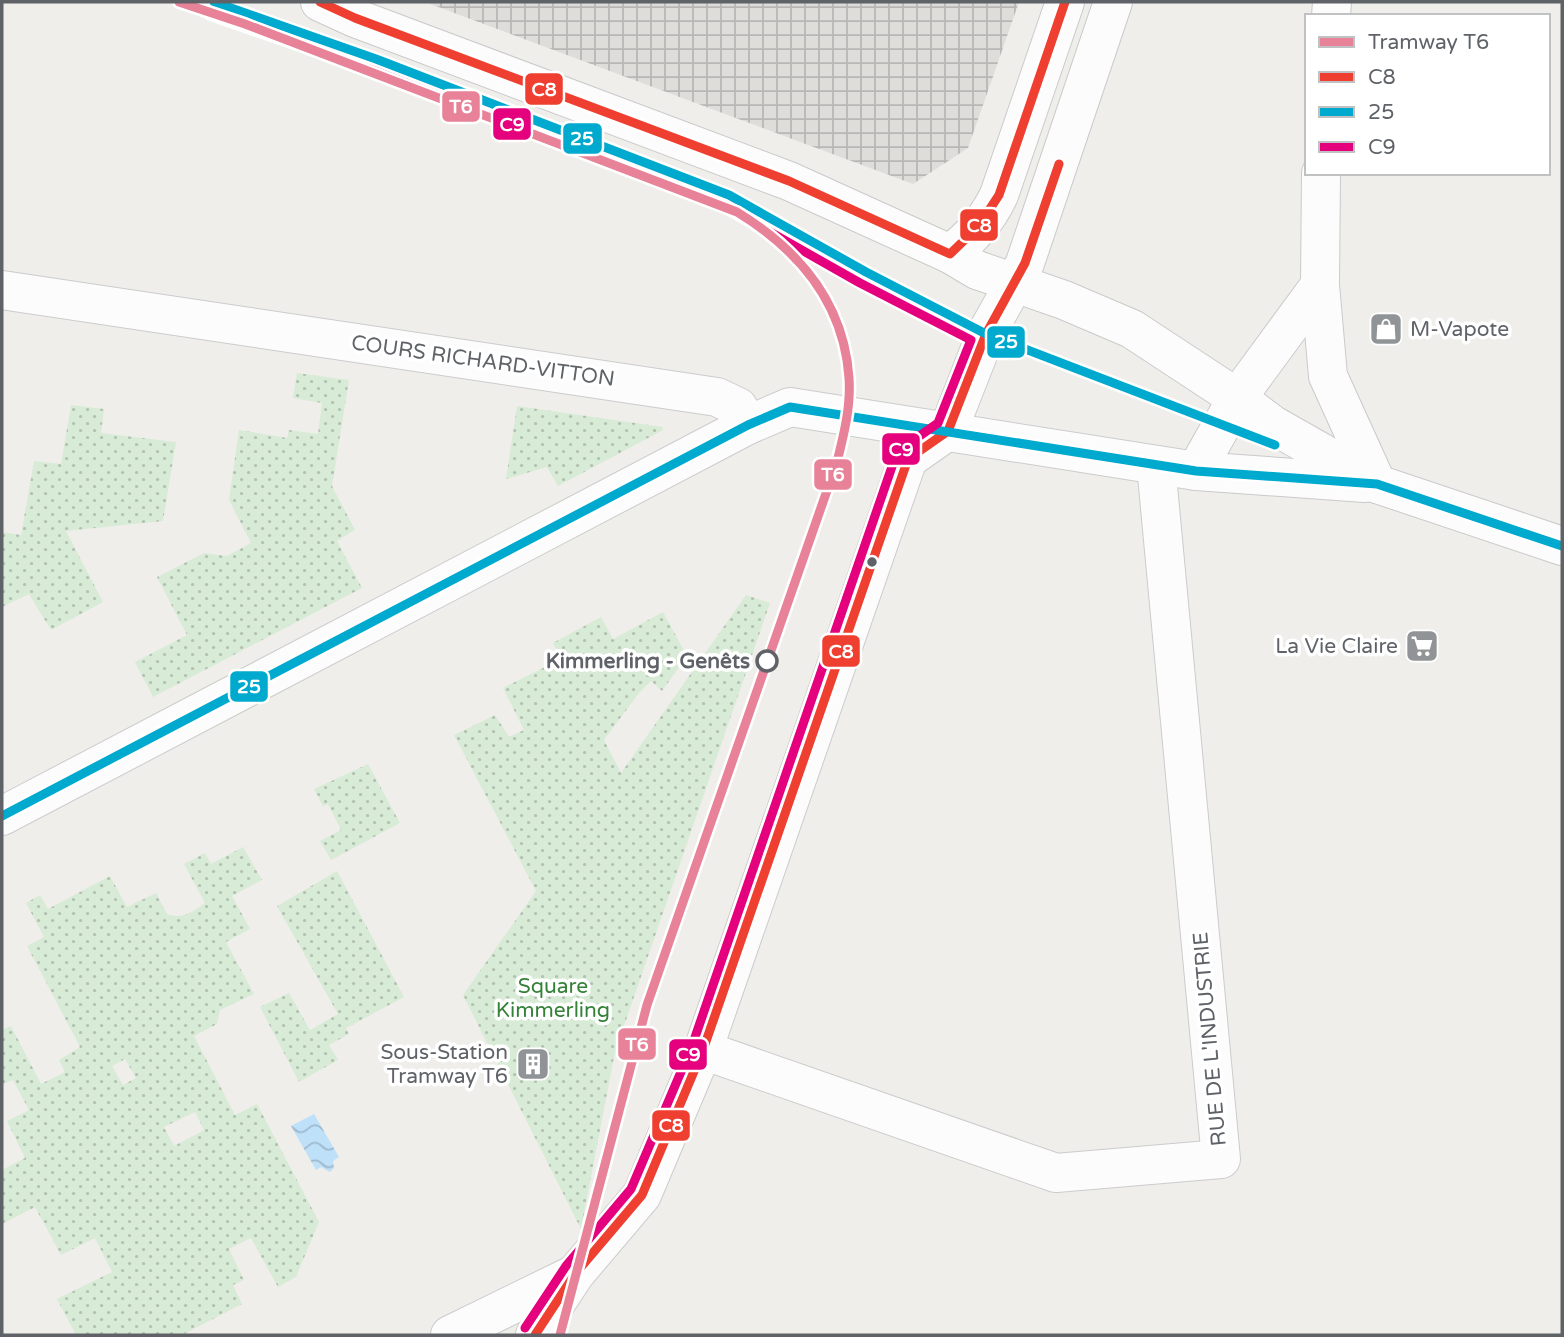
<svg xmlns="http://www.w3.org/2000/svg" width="1564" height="1337" viewBox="0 0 1564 1337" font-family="'Varela Round',sans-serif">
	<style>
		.industrial { fill: url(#industrial-grid) }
		.park { fill: url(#park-dots); fill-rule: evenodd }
		.water { fill: url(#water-waves) }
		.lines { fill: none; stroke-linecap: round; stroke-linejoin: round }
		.street-casing { stroke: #cbcccc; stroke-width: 40 }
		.secondary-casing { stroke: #cacacb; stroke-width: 40 }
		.street { stroke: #fdfcfc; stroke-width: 38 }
		.secondary { stroke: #fdfcfc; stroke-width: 38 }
		.bus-1-casing { stroke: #fff; stroke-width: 14 }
		.bus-2-casing { stroke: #fff; stroke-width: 14 }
		.bus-3-casing { stroke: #fff; stroke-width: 14 }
		.bus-1 { stroke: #ef3f30; stroke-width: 9 }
		.bus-2 { stroke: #00a9ce; stroke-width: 9 }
		.bus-3 { stroke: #e5007d; stroke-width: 9 }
		.tram-1-casing { stroke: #fff; stroke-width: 14 }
		.tram-1 { stroke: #e78298; stroke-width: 9 }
		.bus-dot { fill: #5f6368; stroke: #fff; stroke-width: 2.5 }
		.stop-dot { fill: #fff; stroke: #5f6368; stroke-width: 3.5 }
		.labels { text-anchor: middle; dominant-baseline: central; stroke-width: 7; stroke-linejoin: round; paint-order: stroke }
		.poi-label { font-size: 21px; fill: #5f6368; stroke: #fff; text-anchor: end }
		.street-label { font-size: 21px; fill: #5f6368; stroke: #fff }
		.stop-label { font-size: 21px; font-weight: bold; fill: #5f6368; stroke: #fff; text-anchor: end }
		.park-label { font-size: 21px; fill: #348238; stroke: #fff }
		.line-badge { stroke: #fff; stroke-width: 2.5 }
		.badge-label { font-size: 19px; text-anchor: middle; font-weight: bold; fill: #fff }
	</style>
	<defs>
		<pattern id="industrial-grid" width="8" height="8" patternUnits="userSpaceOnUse" patternTransform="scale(1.75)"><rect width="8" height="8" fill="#dfddda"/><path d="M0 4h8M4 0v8" fill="none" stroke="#b8b7b5"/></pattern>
		<pattern id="park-dots" width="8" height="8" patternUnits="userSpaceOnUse" patternTransform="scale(1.75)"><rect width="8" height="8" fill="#d8ebd6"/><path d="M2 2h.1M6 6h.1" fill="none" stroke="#b2c2b1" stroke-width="1.8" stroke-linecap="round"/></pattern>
		<pattern id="water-waves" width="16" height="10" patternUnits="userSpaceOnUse" patternTransform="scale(1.75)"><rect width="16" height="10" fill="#bfe0f9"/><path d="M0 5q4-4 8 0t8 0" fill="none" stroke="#9eb9cd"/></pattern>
	</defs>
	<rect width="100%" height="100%" fill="#efeeea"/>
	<!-- industrial -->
	<polygon class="industrial" points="425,2 1019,2 968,148 913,184"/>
	<!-- park -->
	<g class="park">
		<polygon points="297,373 349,380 332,486 355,530 337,541 362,588 153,697 135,662 187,635 157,577 204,553 227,556 251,543 229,500 239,430 287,438 289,430 318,434 322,403 293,398"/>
		<polygon points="71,405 104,409 101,433 176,442 163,521 66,531 103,602 51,630 29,594 2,607 2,532 21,535 34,461 61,464"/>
		<polygon points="517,406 663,427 663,430 558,486 547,467 506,479"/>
		<polygon points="746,595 770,603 615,1052 581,1229 463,995 536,891 454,735 495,715 509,737 524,730 503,688 561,659 553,643 601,617 613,639 663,612 687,656 662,691 651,681 639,693 604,740 621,773"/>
		<polygon points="368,764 400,823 331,860 320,841 341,830 328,804 323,806 314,789"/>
		<path d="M 243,847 L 262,880 L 232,896 L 250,929 L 226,942 L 254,994 L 220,1010 L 217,1024 L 194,1036 L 235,1115 L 257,1104 L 319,1222 L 296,1277 L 278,1287 L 251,1238 L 229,1249 L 244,1280 L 233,1285 L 242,1304 L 182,1335 L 76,1335 L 57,1299 L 112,1272 L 95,1238 L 61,1255 L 35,1207 L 2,1224 L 2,1170 L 25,1158 L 7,1121 L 29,1110 L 13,1080 L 3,1084 L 2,1080 L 2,1030 L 11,1026 L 41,1084 L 65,1072 L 59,1060 L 80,1047 L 27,946 L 44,937 L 26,903 L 40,895 L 48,909 L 110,876 L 127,907 L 156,893 L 167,914 C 183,920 192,912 205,903 L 184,864 L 205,853 L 211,864 ZM 125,1059 L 136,1078 L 123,1085 L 112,1066 ZM 195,1112 L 204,1130 L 174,1146 L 164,1127 Z"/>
		<polygon points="337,871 404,997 346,1028 349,1034 329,1045 338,1060 299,1082 260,1007 289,993 310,1030 338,1014 277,906"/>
	</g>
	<!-- water -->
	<polygon class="water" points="314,1114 339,1157 333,1161 334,1168 330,1172 321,1167 316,1170 291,1126"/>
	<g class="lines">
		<defs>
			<g id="street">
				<polyline points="2,290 717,397 738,407 748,425"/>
				<polyline points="948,431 986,334 1015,282"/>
				<polyline points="2,816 748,425 790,407 1196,471"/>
				<polyline points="703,1050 1056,1173 1221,1159 1156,465"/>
				<polyline points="450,1335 575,1274"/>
				<polyline points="535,1335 575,1274 642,1195 703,1050 908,459 948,431"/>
			</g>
			<g id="secondary">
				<polyline points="320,2 355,18 789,181 950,254 977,270 1064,300 1132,329 1237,398 1273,425 1377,484 1562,546"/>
				<polyline points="1331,16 1332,2"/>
				<polyline points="1321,173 1320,285 1328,376 1377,484"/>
				<path d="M 950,254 C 972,237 987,220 999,195 L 1065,2"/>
				<polyline points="1015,282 1025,263 1113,2"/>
				<polyline points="1320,285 1237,398 1196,471 1365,483"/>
			</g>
		</defs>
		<!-- street casing -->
		<use href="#street" class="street-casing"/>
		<!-- secondary casing -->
		<use href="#secondary" class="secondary-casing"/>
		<!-- street -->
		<use href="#street" class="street"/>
		<!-- secondary -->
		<use href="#secondary" class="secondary"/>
		<defs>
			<g id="bus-1">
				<polyline points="320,2 355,18 789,181 950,254 978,227 999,195 1065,2"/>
				<polyline points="948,431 986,334 1025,263 1059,164"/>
				<polyline points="535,1335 575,1274 642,1195 703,1050 908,459 948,431"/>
			</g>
			<g id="bus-2">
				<polyline points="214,2 376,59 729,195 866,272 986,334 1275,445"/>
				<polyline points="2,816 748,425 790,407 1196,471 1377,484 1562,546"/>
			</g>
			<polyline id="bus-3" points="210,14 372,70 724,206 860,283 971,340 938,423 901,449 896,455 692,1046 631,1189 566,1266 525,1328"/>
		</defs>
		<!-- bus-1 casing -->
		<use href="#bus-1" class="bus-1-casing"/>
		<!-- bus-2 casing -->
		<use href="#bus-2" class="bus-2-casing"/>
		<!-- bus-3 casing -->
		<use href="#bus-3" class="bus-3-casing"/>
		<!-- bus-1 -->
		<use href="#bus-1" class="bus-1"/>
		<!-- bus-2 -->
		<use href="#bus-2" class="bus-2"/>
		<!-- bus-3 -->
		<use href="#bus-3" class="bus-3"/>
		<defs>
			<path id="tram-1" d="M 179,2 L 245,24 L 737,212 C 799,250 844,302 849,378 C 851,406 844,434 837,462 L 647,1005 L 560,1335"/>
		</defs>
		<!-- tram-1 casing -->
		<use href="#tram-1" class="tram-1-casing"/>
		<!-- tram-1 -->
		<use href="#tram-1" class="tram-1"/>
	</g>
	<!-- icons -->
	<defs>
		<symbol id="shop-square" viewBox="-11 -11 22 22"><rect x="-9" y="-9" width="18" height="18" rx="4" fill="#919496" stroke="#fff"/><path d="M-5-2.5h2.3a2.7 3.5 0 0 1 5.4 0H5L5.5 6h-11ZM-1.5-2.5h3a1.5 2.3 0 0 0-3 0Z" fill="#fff"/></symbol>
		<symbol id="supermarket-square" viewBox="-11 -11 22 22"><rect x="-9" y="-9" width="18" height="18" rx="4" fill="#919496" stroke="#fff"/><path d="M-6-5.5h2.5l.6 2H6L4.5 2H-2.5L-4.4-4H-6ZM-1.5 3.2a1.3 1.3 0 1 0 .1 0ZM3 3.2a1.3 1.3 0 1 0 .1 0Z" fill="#fff"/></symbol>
		<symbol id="building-square" viewBox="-11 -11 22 22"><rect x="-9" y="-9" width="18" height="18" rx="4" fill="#919496" stroke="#fff"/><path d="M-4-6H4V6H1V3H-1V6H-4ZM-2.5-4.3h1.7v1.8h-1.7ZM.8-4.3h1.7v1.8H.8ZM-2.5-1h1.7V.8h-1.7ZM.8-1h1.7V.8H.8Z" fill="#fff"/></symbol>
	</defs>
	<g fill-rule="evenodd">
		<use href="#shop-square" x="1367" y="310" width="38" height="38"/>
		<use href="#supermarket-square" x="1403" y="627" width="38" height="38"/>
		<use href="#building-square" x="514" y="1045" width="38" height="38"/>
	</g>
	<!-- markers -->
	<circle class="bus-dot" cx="872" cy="562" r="6"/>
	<circle class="stop-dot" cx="767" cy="661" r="10"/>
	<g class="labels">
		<!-- poi labels -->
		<g class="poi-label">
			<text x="1410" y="329" text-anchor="start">M-Vapote</text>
			<text x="1398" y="646">La Vie Claire</text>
			<text x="508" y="1052">Sous-Station<tspan x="508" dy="24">Tramway T6</tspan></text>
		</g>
		<!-- street labels -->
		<g class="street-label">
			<text transform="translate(483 361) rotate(8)">COURS RICHARD-VITTON</text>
			<text transform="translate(1210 1039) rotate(-95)">RUE DE L'INDUSTRIE</text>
		</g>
		<!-- stop labels -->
		<g class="stop-label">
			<text x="750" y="661">Kimmerling - Genêts</text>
		</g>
		<!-- park labels -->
		<g class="park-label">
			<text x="553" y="986">Square<tspan x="553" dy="24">Kimmerling</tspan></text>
		</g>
	</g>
	<g class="line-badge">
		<rect x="524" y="72" width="40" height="34" rx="7" fill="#ef3f30"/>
		<rect x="441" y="90" width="40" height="33" rx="7" fill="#e78298"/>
		<rect x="492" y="107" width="40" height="34" rx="7" fill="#e5007d"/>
		<rect x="562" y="122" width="41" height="33" rx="7" fill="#00a9ce"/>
		<rect x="959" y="208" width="40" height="34" rx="7" fill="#ef3f30"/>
		<rect x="986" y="325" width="40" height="34" rx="7" fill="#00a9ce"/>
		<rect x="881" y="432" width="40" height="34" rx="7" fill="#e5007d"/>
		<rect x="813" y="458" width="40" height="33" rx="7" fill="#e78298"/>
		<rect x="821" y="634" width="40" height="34" rx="7" fill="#ef3f30"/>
		<rect x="229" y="670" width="40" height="33" rx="7" fill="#00a9ce"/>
		<rect x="617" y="1027" width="40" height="34" rx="7" fill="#e78298"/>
		<rect x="668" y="1038" width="40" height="33" rx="7" fill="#e5007d"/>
		<rect x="651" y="1109" width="40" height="33" rx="7" fill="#ef3f30"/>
	</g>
	<g class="badge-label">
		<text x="544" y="96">C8</text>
		<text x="461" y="113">T6</text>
		<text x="512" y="131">C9</text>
		<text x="582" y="145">25</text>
		<text x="979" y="232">C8</text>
		<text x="1006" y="348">25</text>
		<text x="901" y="456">C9</text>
		<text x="833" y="481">T6</text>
		<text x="841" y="658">C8</text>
		<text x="249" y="693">25</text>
		<text x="637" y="1051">T6</text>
		<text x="688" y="1061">C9</text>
		<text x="671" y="1132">C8</text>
	</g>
	<!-- border -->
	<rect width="1564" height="1337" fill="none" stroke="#5f6368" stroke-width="7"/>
	<!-- legend -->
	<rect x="1305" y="14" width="245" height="161" fill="#ffffff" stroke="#bfc1c3" stroke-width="2"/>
	<rect x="1319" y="37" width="35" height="10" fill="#e78298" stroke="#bfc1c3" stroke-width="2"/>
	<text x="1368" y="49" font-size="21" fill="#5f6368">Tramway T6</text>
	<rect x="1319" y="72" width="35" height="10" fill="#ef3f30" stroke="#bfc1c3" stroke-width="2"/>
	<text x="1368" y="84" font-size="21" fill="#5f6368">C8</text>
	<rect x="1319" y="107" width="35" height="10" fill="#00a9ce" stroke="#bfc1c3" stroke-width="2"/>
	<text x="1368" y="119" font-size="21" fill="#5f6368">25</text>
	<rect x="1319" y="142" width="35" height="10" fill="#e5007d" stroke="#bfc1c3" stroke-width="2"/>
	<text x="1368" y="154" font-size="21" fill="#5f6368">C9</text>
</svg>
